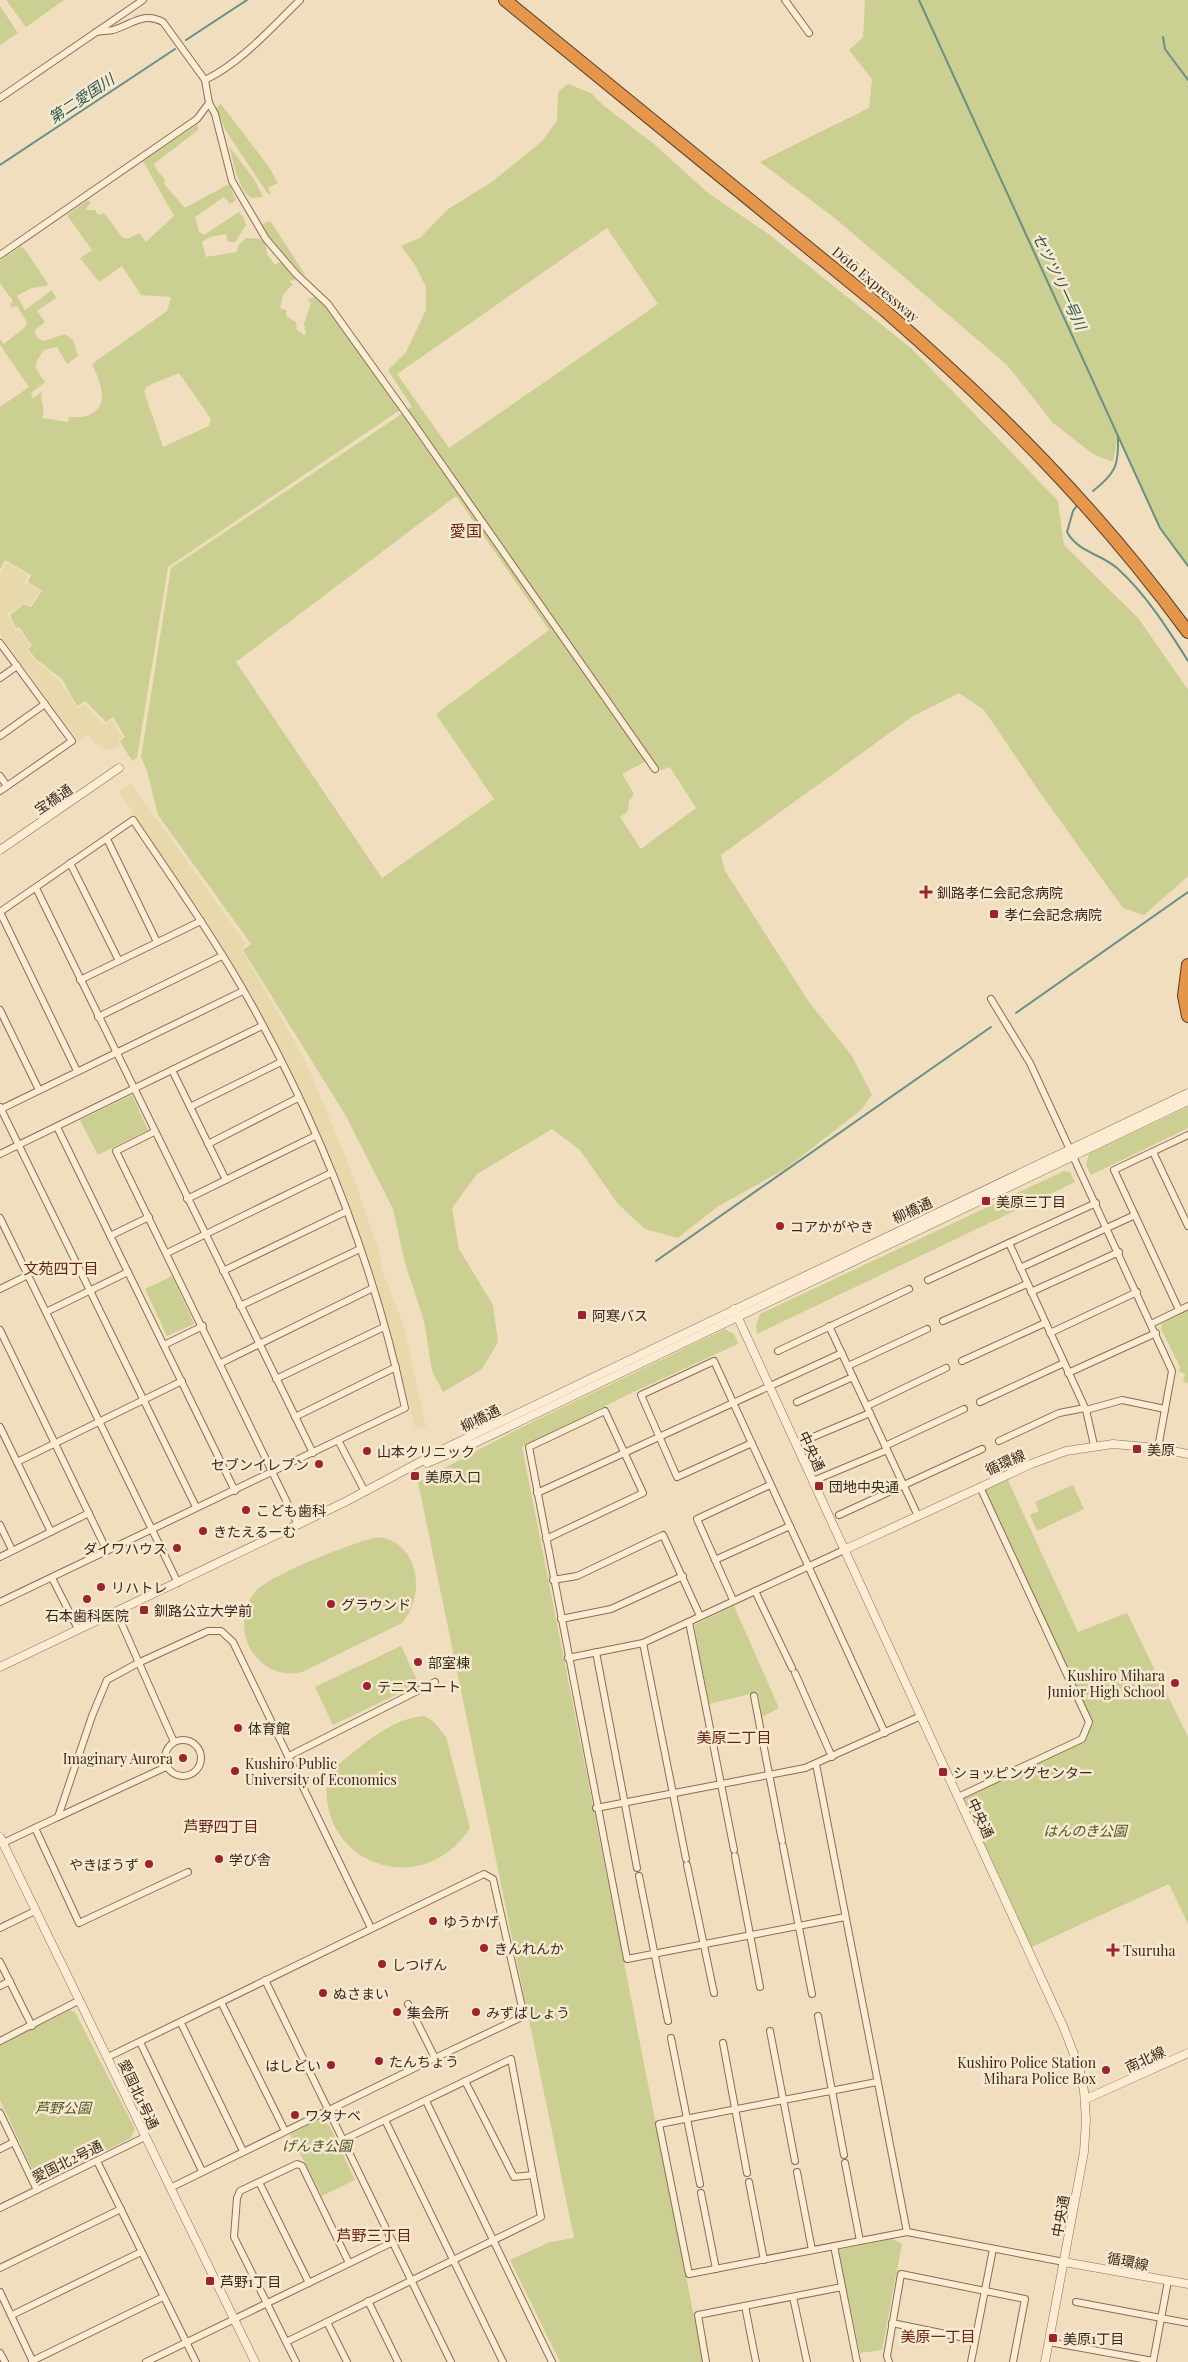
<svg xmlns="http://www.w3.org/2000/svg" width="1188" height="2362" viewBox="0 0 1188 2362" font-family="'Playfair Display','Noto Sans JP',serif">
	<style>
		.farmland { fill: #e7d9ac }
		.green { fill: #cccf92; fill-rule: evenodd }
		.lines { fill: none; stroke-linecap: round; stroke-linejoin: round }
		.stream { stroke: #699084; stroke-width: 2 }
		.minor-casing { stroke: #8a6e56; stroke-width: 8 }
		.tertiary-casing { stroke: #8a6e56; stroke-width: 9 }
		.motorway-casing { stroke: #573d2b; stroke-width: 14 }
		.minor { stroke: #fbecd3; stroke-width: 6 }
		.tertiary { stroke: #fbecd3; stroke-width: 8 }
		.motorway { stroke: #e6964a; stroke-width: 12 }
		.poi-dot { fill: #9d232c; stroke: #f7e9cf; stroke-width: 2 }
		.labels { text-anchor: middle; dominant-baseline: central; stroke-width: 5; stroke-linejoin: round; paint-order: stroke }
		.street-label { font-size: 14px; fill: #39281c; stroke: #f7e9cf }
		.poi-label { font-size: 14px; fill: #39281c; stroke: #f7e9cf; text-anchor: start }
		.park-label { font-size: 14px; font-style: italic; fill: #4d5621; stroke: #f7e9cf }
		.water-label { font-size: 15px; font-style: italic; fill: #2a5a53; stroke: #f7e9cf }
		.neighbourhood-label { font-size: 15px; fill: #682318; stroke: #f7e9cf }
		.quarter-label { font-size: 16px; fill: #682318; stroke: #f7e9cf }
	</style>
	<rect width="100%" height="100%" fill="#f0debf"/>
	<!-- farmland -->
	<g class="farmland">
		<polygon points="6,563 28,575 24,582 40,591 30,605 25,602 8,614 15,629 18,629 30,646 26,650 35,660 60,681 77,708 85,704 101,722 106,724 112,720 122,737 118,741 120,746 106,750 97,745 88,735 79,742 0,635 0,574"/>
		<polygon points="131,783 246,944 241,949 304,1058 347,1160 379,1250 383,1273 404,1326 426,1427 416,1430 375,1277 339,1178 273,1037 214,932 118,792"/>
	</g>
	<!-- green -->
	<g class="green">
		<polygon points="6,0 64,0 26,27"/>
		<polygon points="865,0 1188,0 1188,566 1160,528 1118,435 1113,462 1093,454 1053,423 1007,365 836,219 760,162 869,108 872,79 849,50 863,37"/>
		<polygon points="0,6 18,33 0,45"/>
		<path d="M 568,84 L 591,93 L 604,106 L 654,144 L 708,193 L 770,235 L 912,349 L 1058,501 L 1064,545 L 1139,619 L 1188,690 L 1188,876 L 1144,915 L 1123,908 L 1041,794 L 984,710 L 959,693 L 913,716 L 721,855 L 725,871 L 809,1002 L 852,1056 L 872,1095 L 861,1110 L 785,1169 L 717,1207 L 678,1238 L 645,1229 L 618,1204 L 580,1150 L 552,1129 L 477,1174 L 452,1208 L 459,1249 L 493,1305 L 498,1342 L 482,1369 L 443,1392 L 432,1371 L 424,1321 L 405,1263 L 393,1209 L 346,1116 L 243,950 L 251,944 L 158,815 L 147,771 L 141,757 L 171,568 L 412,407 L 388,370 L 406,352 L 426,310 L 426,287 L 415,265 L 401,246 L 420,238 L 448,209 L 492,182 L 542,141 L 557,121 L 558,92 ZM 607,228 L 658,304 L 449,448 L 397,374 ZM 456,496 L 549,630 L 436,714 L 494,799 L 382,878 L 236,662 ZM 650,759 L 661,770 L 670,767 L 696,808 L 641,849 L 620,817 L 628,811 L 629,801 L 634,794 L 622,774 Z"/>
		<polygon points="221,104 269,167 278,183 268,188 271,194 268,194 226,131 216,108"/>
		<path d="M 198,124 L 198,130 L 154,164 L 158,172 L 165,179 L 164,184 L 185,208 L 229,184 L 236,200 L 230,204 L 224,197 L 195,217 L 199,232 L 204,235 L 239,212 L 244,218 L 246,225 L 235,242 L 228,242 L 226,234 L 210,237 L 202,242 L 206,257 L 237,252 L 238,246 L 246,238 L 261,239 L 266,245 L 267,254 L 275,265 L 282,261 L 296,278 L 294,281 L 291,280 L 290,283 L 293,284 L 283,295 L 280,308 L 286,310 L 286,316 L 296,322 L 297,330 L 304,335 L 306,334 L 304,324 L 311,303 L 307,300 L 317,296 L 326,304 L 400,410 L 168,567 L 137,758 L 132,761 L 120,741 L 125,737 L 113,717 L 106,722 L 85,701 L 77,706 L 62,679 L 36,659 L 28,649 L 32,646 L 19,627 L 16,628 L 10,615 L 24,604 L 31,607 L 42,591 L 28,582 L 31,575 L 5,560 L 0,569 L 0,407 L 29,387 L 0,345 L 0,339 L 4,344 L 25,327 L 27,322 L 17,306 L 12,308 L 10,304 L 13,301 L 0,283 L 0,261 L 20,247 L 24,248 L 48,284 L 46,286 L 31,288 L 17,296 L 25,310 L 52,290 L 56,298 L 37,311 L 45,322 L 34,331 L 37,338 L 44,341 L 65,334 L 73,340 L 78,356 L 67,364 L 57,347 L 44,350 C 32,367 34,366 45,382 L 31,393 L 33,398 L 42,392 C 40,402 46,408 42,418 L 68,422 L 69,417 C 75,417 84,418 89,415 C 112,406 99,379 92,364 L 167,311 L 171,297 L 141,295 L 122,266 L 99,282 L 80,258 L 92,250 L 67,215 L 88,200 L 91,202 L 85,210 L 95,210 L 98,215 L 104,213 L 122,237 L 127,239 L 139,233 L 146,242 L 174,216 L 143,161 ZM 179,373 L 211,419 L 209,426 L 163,447 L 144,391 L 147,386 Z"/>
		<path d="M 229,146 L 254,179 L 263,197 L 251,198 C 237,187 234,163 229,146 Z"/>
		<polygon points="268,221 271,222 306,276 298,270 265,232 262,225"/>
		<polygon points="132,1095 148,1130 98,1155 80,1120"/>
		<polygon points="1188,1107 1188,1128 1091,1175 1086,1165 1089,1154"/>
		<polygon points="1064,1171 1070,1172 1075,1182 757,1334 756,1325 760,1314"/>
		<polygon points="172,1276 194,1324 167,1336 145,1289"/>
		<polygon points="1188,1311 1188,1383 1183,1382 1185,1374 1179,1371 1180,1367 1161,1329 1162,1324"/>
		<polygon points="725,1329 734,1334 738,1344 629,1394 522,1447 703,2362 560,2362 510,2260 550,2242 574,2238 418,1482 518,1429"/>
		<polygon points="1006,1476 1078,1632 1127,1613 1188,1737 1188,1924 1169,1884 1027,1949 958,1797 1082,1739 1089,1722 980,1487"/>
		<polygon points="1073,1485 1084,1509 1037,1531 1030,1515 1039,1511 1035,1502"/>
		<path d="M 379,1537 C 420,1543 426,1596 402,1623 L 302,1672 C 256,1683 227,1627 255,1592 C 267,1576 358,1540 379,1537 Z"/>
		<polygon points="734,1606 779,1708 762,1717 758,1692 709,1704 694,1625"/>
		<polygon points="401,1646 419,1684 333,1725 315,1687"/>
		<path d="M 424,1716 L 434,1722 L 446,1737 L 470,1828 C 421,1904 312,1862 328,1773 C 355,1752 388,1718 424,1716 Z"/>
		<polygon points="70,2010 75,2012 135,2129 131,2138 45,2181 36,2177 0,2100 0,2045"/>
		<polygon points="319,2119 329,2125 355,2180 322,2196 290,2134"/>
		<polygon points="892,2239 902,2244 882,2350 860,2353 838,2250"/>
	</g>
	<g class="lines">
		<!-- stream -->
		<g class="stream">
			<polyline points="919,0 1160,528 1188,566"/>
			<polyline points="1163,37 1165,49 1188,80"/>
			<polyline points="186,40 247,0"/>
			<polyline points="0,165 175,49"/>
			<path d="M 1093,491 C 1116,473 1119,465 1118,436"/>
			<path d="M 1078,504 L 1073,511 L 1067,532 C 1078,552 1101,554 1117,568 C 1145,593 1168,629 1188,661"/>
			<polyline points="1016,1013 1188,892"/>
			<polyline points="656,1261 991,1027"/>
		</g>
		<defs>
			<g id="minor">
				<polyline points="785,0 809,33"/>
				<path d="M 96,32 C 102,31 108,31 113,30 C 131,25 144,11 163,22 L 205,80 L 209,103 L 215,114 L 232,181 L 266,239 L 296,274 L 328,304 L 411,420 L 655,769"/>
				<path d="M 205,80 C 242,62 271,28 300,0"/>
				<polyline points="0,98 143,0"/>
				<polyline points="0,255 197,119 209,103"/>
				<polyline points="0,643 72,741 0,791"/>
				<polyline points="0,678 17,666"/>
				<polyline points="0,736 45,704"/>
				<polyline points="0,776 7,786"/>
				<polyline points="107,839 157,942"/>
				<polyline points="70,863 119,961"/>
				<polyline points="36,888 313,1453"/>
				<path d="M 0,912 L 133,820 C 174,881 217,942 253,1007 C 322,1132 375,1269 405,1408 L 0,1602"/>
				<polyline points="0,912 77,1071"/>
				<polyline points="80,980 201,921"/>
				<polyline points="991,999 1030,1063 1172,1371 1158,1448"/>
				<polyline points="0,1010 39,1090"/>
				<polyline points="98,1017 222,956"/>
				<polyline points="172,1070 226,1180"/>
				<polyline points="0,1107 196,1507"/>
				<polyline points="190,1107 281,1062"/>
				<polyline points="1,1109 243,991"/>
				<polyline points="57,1127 235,1491"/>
				<polyline points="154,1132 116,1151 298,1525"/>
				<polyline points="208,1144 298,1098"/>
				<polyline points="1153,1152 1188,1226"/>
				<polyline points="0,1154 262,1026"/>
				<polyline points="187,1199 315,1136"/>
				<polyline points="0,1218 178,1583"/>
				<polyline points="110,1236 149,1217"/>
				<polyline points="1009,1243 1086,1410 1094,1445"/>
				<polyline points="167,1253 331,1173"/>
				<polyline points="1020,1268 1135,1215"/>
				<polyline points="223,1271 347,1211"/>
				<polyline points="928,1280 1096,1203"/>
				<polyline points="0,1289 28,1275"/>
				<polyline points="1031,1292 1119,1252"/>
				<polyline points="240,1306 360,1249"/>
				<polyline points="1179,1310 1114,1170 1188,1135"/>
				<polyline points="46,1312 128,1272"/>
				<polyline points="943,1321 1027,1284"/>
				<polyline points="1151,1324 1188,1306"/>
				<polyline points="829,1326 918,1516"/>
				<polyline points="0,1330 107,1551"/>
				<polyline points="1050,1333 1137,1292"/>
				<polyline points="164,1345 203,1326"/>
				<polyline points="778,1351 909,1289"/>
				<polyline points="962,1361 1045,1323"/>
				<polyline points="221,1363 373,1288"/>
				<polyline points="848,1366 927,1329"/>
				<polyline points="1068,1373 1156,1333"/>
				<polyline points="276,1379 384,1327"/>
				<polyline points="797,1402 853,1377"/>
				<polyline points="980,1402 1064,1363"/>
				<polyline points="867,1406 946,1368"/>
				<polyline points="1086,1410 1122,1400 1165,1409"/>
				<polyline points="295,1417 396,1367"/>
				<polyline points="0,1427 51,1532"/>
				<polyline points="813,1437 870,1413"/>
				<polyline points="338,1440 365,1492"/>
				<polyline points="999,1441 1059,1413 1085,1408"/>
				<polyline points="752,1443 677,1477 641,1395 714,1361 885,1733"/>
				<polyline points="885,1446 964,1409"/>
				<polyline points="17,1462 182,1381"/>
				<polyline points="813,1481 887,1450"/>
				<polyline points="537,1493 842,1353"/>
				<polyline points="839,1515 982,1449"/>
				<polyline points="0,1525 12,1550"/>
				<path d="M 546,1539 L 643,1493 L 605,1411 L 529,1447 C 561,1618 593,1789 627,1959 L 845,1917"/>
				<polyline points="0,1557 89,1513"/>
				<polyline points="715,1560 790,1526"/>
				<polyline points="52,1578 78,1629"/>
				<polyline points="553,1580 577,1576 663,1535 700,1616"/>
				<polyline points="755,1591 792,1668"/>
				<polyline points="733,1600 697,1519 770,1485"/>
				<polyline points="116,1611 174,1742"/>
				<polyline points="561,1619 611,1609 683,1576"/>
				<polyline points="689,1622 734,1850"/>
				<polyline points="643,1643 686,1859"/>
				<polyline points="596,1652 637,1868"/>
				<polyline points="568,1658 643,1643 844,1550"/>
				<polyline points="795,1673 832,1757"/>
				<polyline points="754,1696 782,1841"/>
				<circle cx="183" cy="1758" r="18"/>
				<polyline points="289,1756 435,1682"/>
				<polyline points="816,1764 907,2232 1064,2262"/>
				<polyline points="958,1797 1082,1739 1089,1722 980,1487"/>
				<polyline points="596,1808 805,1768 921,1716"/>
				<polyline points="58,1817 166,1767"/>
				<polyline points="35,1828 79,1923 188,1872"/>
				<polyline points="3,1843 58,1817 92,1716 107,1680 138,1663 208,1631 221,1631 233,1642 371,1928"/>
				<polyline points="783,1846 812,1994"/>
				<polyline points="735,1856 760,1987"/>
				<polyline points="687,1865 714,1993"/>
				<polyline points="639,1876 668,2021"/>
				<polyline points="0,1928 35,1911"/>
				<polyline points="0,1962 32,2026"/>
				<polyline points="265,1980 451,2362"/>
				<polyline points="0,1986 10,1981"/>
				<polyline points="221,2002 285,2131"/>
				<polyline points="818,2016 844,2155"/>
				<polyline points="181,2023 243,2151"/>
				<polyline points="770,2031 795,2161"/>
				<polyline points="671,2038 700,2184"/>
				<polyline points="0,2041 80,2000"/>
				<polyline points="140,2042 202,2171"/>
				<polyline points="723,2043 747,2173"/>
				<polyline points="108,2057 484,1874 493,1879 524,2016 435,2058"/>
				<polyline points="465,2081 514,2177 533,2175"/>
				<polyline points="877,2082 659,2124 689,2274 907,2232"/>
				<polyline points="426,2101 552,2362"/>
				<polyline points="0,2113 37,2190"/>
				<polyline points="385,2120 503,2362"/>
				<polyline points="0,2149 14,2142"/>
				<polyline points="97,2161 196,2362"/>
				<polyline points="845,2163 860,2241"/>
				<polyline points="797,2172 812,2250"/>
				<polyline points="259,2182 309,2283"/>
				<polyline points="749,2182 764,2260"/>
				<polyline points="170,2188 435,2058 408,2004"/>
				<polyline points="701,2193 716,2269"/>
				<polyline points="0,2208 145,2137"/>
				<polyline points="834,2246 857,2362"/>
				<polyline points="0,2268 121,2209"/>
				<polyline points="0,2292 33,2362"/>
				<polyline points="793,2297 807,2362"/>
				<polyline points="368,2301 398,2362"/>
				<polyline points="1076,2302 1188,2323"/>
				<polyline points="745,2306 756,2362"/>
				<polyline points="12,2315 141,2252"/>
				<polyline points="327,2322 347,2362"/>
				<polyline points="892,2323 975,2340"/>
				<polyline points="286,2342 541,2217 511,2059 343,2140"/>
				<polyline points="1049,2342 1153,2361"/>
				<polyline points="0,2353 5,2362"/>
				<polyline points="32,2361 163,2297"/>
				<polyline points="146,2362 393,2242"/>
				<polyline points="296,2362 234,2237 237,2198 240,2191 297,2164 302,2166 349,2263"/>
				<polyline points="706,2362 698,2315 842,2287"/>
				<polyline points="889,2362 887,2356 901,2274 1025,2299 1013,2362"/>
				<polyline points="971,2362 993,2249"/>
				<polyline points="1153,2362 1168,2281"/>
			</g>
			<g id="tertiary">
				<polyline points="0,850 119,768"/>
				<polyline points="734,1309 1063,2026 1079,2067 1084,2091 1086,2120 1084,2152 1045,2362"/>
				<polyline points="427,1463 477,1442 1188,1101"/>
				<polyline points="844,1550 1031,1464 1066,1451 1113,1444 1158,1448 1188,1454"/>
				<polyline points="0,1667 345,1502 450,1446 1188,1093"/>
				<polyline points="0,1837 255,2362"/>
				<polyline points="1086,2099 1188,2053"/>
				<polyline points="1064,2262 1188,2284"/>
			</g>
			<g id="motorway">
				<path d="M 505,0 L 882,308 C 998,409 1097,508 1188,632"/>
				<polyline points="1188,965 1184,996 1188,1016"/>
			</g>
		</defs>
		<!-- minor casing -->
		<use href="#minor" class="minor-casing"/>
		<!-- tertiary casing -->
		<use href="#tertiary" class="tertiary-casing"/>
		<!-- motorway casing -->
		<use href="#motorway" class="motorway-casing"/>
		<!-- minor -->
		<use href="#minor" class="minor"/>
		<!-- tertiary -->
		<use href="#tertiary" class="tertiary"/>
		<!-- motorway -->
		<use href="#motorway" class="motorway"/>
	</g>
	<!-- markers -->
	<g class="poi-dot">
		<path d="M923.5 884.5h5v5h5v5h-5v5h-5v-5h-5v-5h5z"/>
		<rect x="989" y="909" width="10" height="10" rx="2.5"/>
		<rect x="981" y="1196" width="10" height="10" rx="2.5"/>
		<circle cx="780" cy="1226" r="5"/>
		<rect x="577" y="1310" width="10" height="10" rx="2.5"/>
		<rect x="1132" y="1444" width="10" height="10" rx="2.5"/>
		<circle cx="367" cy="1451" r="5"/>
		<circle cx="319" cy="1464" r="5"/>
		<rect x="410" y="1471" width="10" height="10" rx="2.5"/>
		<rect x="814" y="1481" width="10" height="10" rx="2.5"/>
		<circle cx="246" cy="1510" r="5"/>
		<circle cx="203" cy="1531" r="5"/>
		<circle cx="177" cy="1548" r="5"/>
		<circle cx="101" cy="1587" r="5"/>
		<circle cx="87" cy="1599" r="5"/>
		<circle cx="331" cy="1604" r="5"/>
		<rect x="139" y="1605" width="10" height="10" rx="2.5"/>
		<circle cx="418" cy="1662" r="5"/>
		<circle cx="1175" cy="1683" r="5"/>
		<circle cx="367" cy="1686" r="5"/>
		<circle cx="238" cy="1728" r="5"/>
		<circle cx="183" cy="1758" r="5"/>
		<circle cx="235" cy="1771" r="5"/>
		<rect x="938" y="1767" width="10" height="10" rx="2.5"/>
		<circle cx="219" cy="1859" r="5"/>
		<circle cx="149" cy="1864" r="5"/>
		<circle cx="433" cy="1921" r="5"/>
		<circle cx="484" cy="1948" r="5"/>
		<path d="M1110.5 1942.5h5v5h5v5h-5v5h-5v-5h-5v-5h5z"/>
		<circle cx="382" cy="1964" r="5"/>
		<circle cx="323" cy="1993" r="5"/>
		<circle cx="397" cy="2012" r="5"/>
		<circle cx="476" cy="2012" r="5"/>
		<circle cx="379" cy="2061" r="5"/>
		<circle cx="331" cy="2065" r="5"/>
		<circle cx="1106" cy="2070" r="5"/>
		<circle cx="295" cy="2115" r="5"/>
		<rect x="205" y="2276" width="10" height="10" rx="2.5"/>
		<rect x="1048" y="2333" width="10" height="10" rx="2.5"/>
	</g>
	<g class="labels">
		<!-- street labels -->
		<g class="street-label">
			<text transform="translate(876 284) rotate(40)">Dōtō Expressway</text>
			<text transform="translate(53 799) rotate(-34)">宝橋通</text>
			<text transform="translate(912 1210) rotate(-25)">柳橋通</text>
			<text transform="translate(480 1418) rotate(-26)">柳橋通</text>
			<text transform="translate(812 1451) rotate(65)">中央通</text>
			<text transform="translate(1005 1462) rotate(-24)">循環線</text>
			<text transform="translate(981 1818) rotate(65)">中央通</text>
			<text transform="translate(1145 2059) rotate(-25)">南北線</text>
			<text transform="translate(139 2094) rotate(65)">愛国北1号通</text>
			<text transform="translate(67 2161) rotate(-26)">愛国北2号通</text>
			<text transform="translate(1060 2216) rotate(-80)">中央通</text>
			<text transform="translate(1128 2261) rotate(11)">循環線</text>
		</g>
		<!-- poi labels -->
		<g class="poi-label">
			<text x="937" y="892">釧路孝仁会記念病院</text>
			<text x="1004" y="914">孝仁会記念病院</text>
			<text x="996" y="1201">美原三丁目</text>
			<text x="790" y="1226">コアかがやき</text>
			<text x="592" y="1315">阿寒バス</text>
			<text x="1147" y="1449">美原</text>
			<text x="377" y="1451">山本クリニック</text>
			<text x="309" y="1464" text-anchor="end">セブンイレブン</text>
			<text x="425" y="1476">美原入口</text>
			<text x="829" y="1486">団地中央通</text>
			<text x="256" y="1510">こども歯科</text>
			<text x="213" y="1531">きたえるーむ</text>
			<text x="167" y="1548" text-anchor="end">ダイワハウス</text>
			<text x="111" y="1587">リハトレ</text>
			<text x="341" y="1604">グラウンド</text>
			<text x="154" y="1610">釧路公立大学前</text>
			<text x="87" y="1615" text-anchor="middle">石本歯科医院</text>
			<text x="428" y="1662">部室棟</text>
			<text x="1165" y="1675" text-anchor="end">Kushiro Mihara<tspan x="1165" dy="16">Junior High School</tspan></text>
			<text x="377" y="1686">テニスコート</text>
			<text x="248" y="1728">体育館</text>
			<text x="173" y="1758" text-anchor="end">Imaginary Aurora</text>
			<text x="245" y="1763">Kushiro Public<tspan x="245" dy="16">University of Economics</tspan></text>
			<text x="953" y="1772">ショッピングセンター</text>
			<text x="229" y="1859">学び舎</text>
			<text x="139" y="1864" text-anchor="end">やきぼうず</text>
			<text x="443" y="1921">ゆうかげ</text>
			<text x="494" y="1948">きんれんか</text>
			<text x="1123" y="1950">Tsuruha</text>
			<text x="392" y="1964">しつげん</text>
			<text x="333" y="1993">ぬさまい</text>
			<text x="407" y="2012">集会所</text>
			<text x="486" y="2012">みずばしょう</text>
			<text x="389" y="2061">たんちょう</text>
			<text x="1096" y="2062" text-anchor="end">Kushiro Police Station<tspan x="1096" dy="16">Mihara Police Box</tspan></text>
			<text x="321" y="2065" text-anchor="end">はしどい</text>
			<text x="305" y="2115">ワタナベ</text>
			<text x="220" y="2281">芦野1丁目</text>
			<text x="1063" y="2338">美原1丁目</text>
		</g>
		<!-- park labels -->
		<g class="park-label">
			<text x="1085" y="1830">はんのき公園</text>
			<text x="63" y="2107">芦野公園</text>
			<text x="317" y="2145">げんき公園</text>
		</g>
		<!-- water labels -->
		<g class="water-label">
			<text transform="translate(81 98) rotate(-34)">第二愛国川</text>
			<text transform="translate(1060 281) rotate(65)">セツツリ一号川</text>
		</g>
		<!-- neighbourhood labels -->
		<g class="neighbourhood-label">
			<text x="61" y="1268">文苑四丁目</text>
			<text x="734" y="1737">美原二丁目</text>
			<text x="221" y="1826">芦野四丁目</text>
			<text x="374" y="2235">芦野三丁目</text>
			<text x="938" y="2336">美原一丁目</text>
		</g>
		<!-- quarter labels -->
		<g class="quarter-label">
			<text x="466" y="530">愛国</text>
		</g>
	</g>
</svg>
